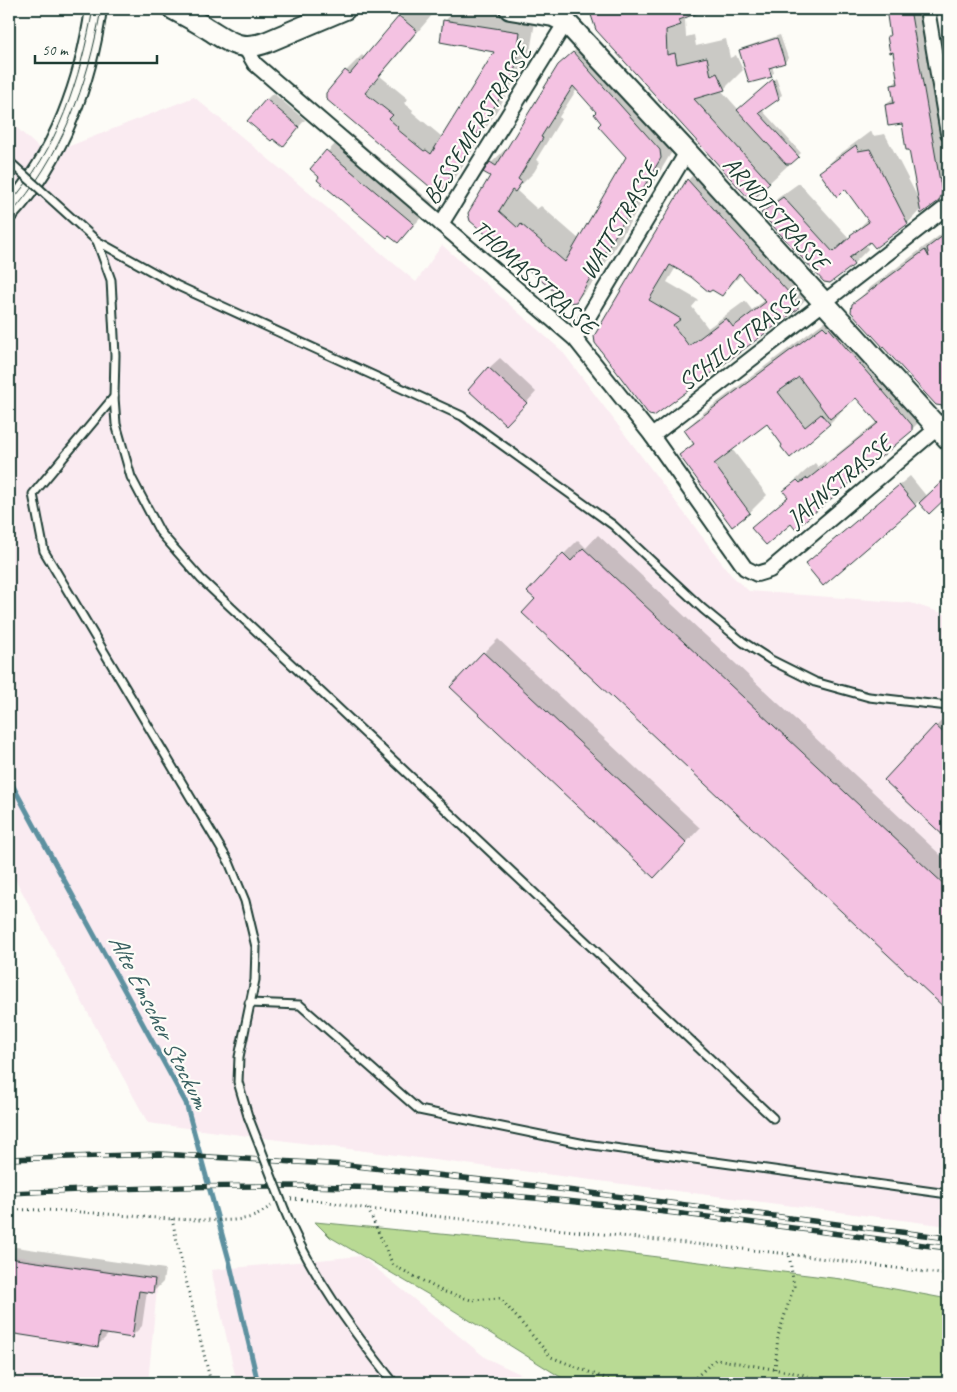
<svg xmlns="http://www.w3.org/2000/svg" width="957" height="1392" viewBox="0 0 957 1392" font-family="Caveat,sans-serif">
	<style>
		.built { fill: #faebf1 }
		.green { fill: #b9da94; stroke: #6c8c64 }
		.shadow { fill: #0003; fill-rule: evenodd }
		.lines { fill: none; stroke-linecap: round; stroke-linejoin: round }
		.stream { stroke: #5d91a0; stroke-width: 5 }
		.building { fill: #f4c2e2; stroke: #1f3d34; fill-rule: evenodd }
		.lane-casing { stroke: #1f3d34; stroke-width: 11 }
		.street-casing { stroke: #1f3d34; stroke-width: 18 }
		.secondary-casing { stroke: #1f3d34; stroke-width: 24 }
		.path { stroke: #1f3d34; stroke-width: 3; stroke-dasharray: 1 4; stroke-linecap: butt }
		.lane { stroke: #fdfcf7; stroke-width: 7 }
		.street { stroke: #fdfcf7; stroke-width: 14 }
		.secondary { stroke: #fdfcf7; stroke-width: 20 }
		.tram { stroke: #1f3d34; stroke-width: 1 }
		.rail-casing { stroke: #1f3d34; stroke-width: 5.5 }
		.rail { stroke: #fdfcf7; stroke-width: 4; stroke-dasharray: 11; stroke-linecap: butt }
		.lane-bridge-casing { stroke: #1f3d34; stroke-width: 11; stroke-linecap: butt }
		.lane-bridge { stroke: #fdfcf7; stroke-width: 7 }
		.labels { text-anchor: middle; dominant-baseline: central; stroke-width: 4.5; stroke-linejoin: round; paint-order: stroke }
		.street-label { font-size: 24px; fill: #1f3d34; stroke: #fdfcf7 }
		.water-label { font-size: 25px; font-style: italic; fill: #396061; stroke: #fdfcf7 }
	</style>
	<rect width="100%" height="100%" fill="#fdfcf7"/>
	<filter id="ink" filterUnits="userSpaceOnUse"><feTurbulence type="fractalNoise" baseFrequency=".02" numOctaves="2"/><feDisplacementMap in="SourceGraphic" scale="10" xChannelSelector="R" yChannelSelector="G"/><feConvolveMatrix kernelMatrix="1 2 1 2 8 2 1 2 1" color-interpolation-filters="sRGB"/></filter>
	<g filter="url(#ink)">
		<!-- built -->
		<g class="built">
			<polygon points="194,97 416,282 442,245 562,351 731,575 749,591 911,603 948,615 948,1226 148,1123 9,868 9,252 12,248 9,244 9,121 47,155"/>
			<polygon points="9,1255 158,1278 148,1383 9,1383"/>
			<polygon points="361,1256 486,1358 540,1383 237,1383 211,1270"/>
		</g>
		<!-- green -->
		<polygon class="green" points="315,1222 566,1246 841,1279 948,1299 948,1383 615,1383 562,1378 429,1295 330,1237"/>
		<!-- shadow -->
		<g class="shadow">
			<polygon points="408,9 424,9 432,15 380,76 408,99 404,103 413,110 412,112 441,136 442,135 444,136 496,51 445,21 456,9 487,9 536,16 529,58 458,174 442,190 346,71 362,55 365,58"/>
			<polygon points="591,9 695,9 685,20 686,37 694,35 696,46 726,39 730,58 736,55 743,70 724,89 721,90 739,110 776,78 782,95 762,110 801,153 751,200"/>
			<polygon points="716,9 726,9 717,12"/>
			<polygon points="887,9 932,9 948,102 948,190 938,200 921,209 908,223 876,247 871,240 865,244 868,249 853,264 763,213 778,198 799,183 849,238 868,219 845,188 821,172 836,157 871,131 873,136 885,134 919,200 910,148 903,122 886,105 894,97 892,85 899,79 894,50 888,37 891,34"/>
			<path d="M 592,34 L 679,131 L 680,138 L 595,281 L 576,300 L 471,220 L 491,176 L 491,163 L 511,144 L 559,66 ZM 577,89 L 598,112 L 603,123 L 628,157 L 580,240 L 541,206 L 537,209 L 517,191 L 521,185 L 534,172 L 540,162 L 536,160 L 561,119 L 559,117 Z"/>
			<polygon points="780,35 788,58 785,62 772,66 774,73 772,74 768,62 740,51 743,48"/>
			<polygon points="273,93 305,120 289,138 266,100"/>
			<polygon points="347,131 433,203 418,221 398,242 312,169"/>
			<path d="M 706,162 L 816,289 L 797,308 L 654,414 L 595,337 L 688,180 ZM 676,267 L 722,294 L 742,274 L 765,300 L 752,310 L 745,301 L 708,328 L 692,307 L 698,300 L 667,282 Z"/>
			<polygon points="948,229 948,399 942,404 853,305 871,287"/>
			<polygon points="841,309 845,313 847,311 929,407 929,412 911,430 791,522 753,528 789,495 785,491 802,474 815,463 818,467 825,461 826,463 878,421 857,396 846,405 847,406 829,424 784,445 767,423 732,449 767,495 750,512 681,456 694,442 685,430 703,413"/>
			<polygon points="500,358 536,392 517,413 489,368"/>
			<polygon points="948,472 948,494 929,512 919,501 875,542 823,584 806,564 910,476 927,497 944,481"/>
			<polygon points="598,535 948,862 948,1009 524,613 537,599 529,592 564,554 578,540 586,548"/>
			<polygon points="498,639 700,828 668,862 484,653"/>
			<polygon points="948,714 948,838 885,780"/>
			<polygon points="9,1246 165,1269 163,1282 153,1292 147,1291 142,1326 132,1336 108,1333 107,1336 97,1346 9,1332"/>
		</g>
		<g class="lines">
			<!-- stream -->
			<polyline class="stream" points="9,779 186,1103 229,1260 258,1383"/>
		</g>
		<!-- building -->
		<g class="building">
			<polygon points="589,9 706,9 706,10 679,20 681,25 666,30 667,55 675,53 677,64 707,57 711,76 717,73 725,90 694,99 770,183 751,201 596,30"/>
			<polygon points="886,9 910,9 942,193 939,201 921,214 909,150 906,150 902,124 888,126 885,105 894,103 891,85 898,84 893,52 890,53 887,36 890,36"/>
			<polygon points="399,16 417,31 365,93 393,115 389,119 398,127 397,129 424,151 426,150 431,154 494,52 440,42 443,20 520,32 514,75 442,191 436,192 326,99 326,93 345,70 350,74"/>
			<polygon points="777,38 785,63 769,68 772,77 749,83 739,50"/>
			<path d="M 573,52 L 660,150 L 661,158 L 576,302 L 568,303 L 470,221 L 468,213 L 490,176 L 483,172 L 490,162 L 496,166 L 558,65 ZM 573,86 L 596,112 L 594,114 L 601,123 L 598,126 L 626,157 L 565,262 L 521,224 L 518,228 L 499,211 L 512,190 L 515,192 L 522,182 L 518,179 L 543,138 L 541,137 Z"/>
			<polygon points="773,79 779,99 759,113 799,157 791,164 786,164 737,110"/>
			<polygon points="266,99 299,127 283,147 273,139 271,141 247,121"/>
			<polygon points="856,145 858,151 870,149 908,224 875,248 870,242 849,258 854,265 830,283 824,282 761,213 783,197 833,252 851,236 850,235 869,222 845,189 837,197 819,172"/>
			<polygon points="326,150 414,224 398,243 389,236 387,238 317,180 319,177 310,169"/>
			<path d="M 687,179 L 798,303 L 798,309 L 654,416 L 649,415 L 595,343 L 594,336 ZM 670,265 L 691,277 L 709,292 L 712,290 L 722,296 L 739,273 L 766,302 L 733,327 L 726,318 L 689,346 L 673,325 L 681,319 L 649,300 Z"/>
			<polygon points="948,232 948,401 943,406 936,405 851,312 852,304 925,250 929,257 927,248"/>
			<polygon points="823,326 827,330 829,328 912,425 912,431 795,529 791,524 766,545 751,528 788,497 783,491 797,480 800,483 807,478 808,479 878,423 856,398 830,419 799,377 778,392 805,427 821,414 830,424 790,458 781,447 782,445 767,424 714,464 750,513 732,527 679,455 694,444 684,430"/>
			<polygon points="488,367 527,403 506,425 468,390"/>
			<polygon points="948,476 948,496 929,514 919,503"/>
			<polygon points="899,485 916,506 823,586 805,564"/>
			<polygon points="583,548 948,888 948,1011 522,613 535,599 527,592 563,553 571,561"/>
			<polygon points="483,652 687,843 654,878 450,687"/>
			<polygon points="935,725 948,737 948,840 884,780"/>
			<polygon points="9,1258 155,1279 153,1293 139,1291 132,1338 100,1333 98,1347 9,1333"/>
		</g>
		<g class="lines">
			<defs>
				<g id="lane">
					<polyline points="53,201 97,241 111,280 115,355 114,397 116,424 131,477 160,532 201,579 773,1118"/>
					<polyline points="97,241 178,286 462,416 613,525 703,609 743,642 771,660 815,682 869,697 948,706"/>
					<polyline points="114,397 33,494 44,551 229,862 245,901 256,947 255,980 239,1057 238,1082 248,1116"/>
					<polyline points="249,1003 300,1005 419,1110 585,1144 948,1194"/>
					<path d="M 285,1211 C 310,1274 352,1330 394,1383"/>
				</g>
				<g id="street">
					<polyline points="927,9 948,133"/>
					<polyline points="245,47 255,64 575,339 652,436 745,568 757,574 770,570 948,419"/>
					<polyline points="441,224 566,22"/>
					<polyline points="575,339 687,152"/>
					<polyline points="652,436 948,206"/>
				</g>
				<g id="secondary">
					<path d="M 173,9 C 184,15 194,20 205,27 C 227,40 239,53 267,42 L 345,9"/>
					<polyline points="510,9 553,16 566,22 687,152 948,439"/>
					<path d="M 9,211 C 59,157 86,81 96,9"/>
				</g>
			</defs>
			<!-- lane casing -->
			<use href="#lane" class="lane-casing"/>
			<!-- street casing -->
			<use href="#street" class="street-casing"/>
			<!-- secondary casing -->
			<use href="#secondary" class="secondary-casing"/>
			<!-- path -->
			<g class="path">
				<polyline points="291,1199 323,1201 368,1209 789,1254 948,1275"/>
				<polyline points="368,1209 393,1265 442,1291 471,1300 500,1298 551,1357 617,1383"/>
				<path d="M 9,1210 C 73,1208 137,1219 201,1220 C 218,1220 238,1222 255,1216 C 260,1214 266,1209 271,1206"/>
				<path d="M 172,1219 C 184,1274 198,1329 211,1383"/>
				<polyline points="775,1369 778,1336 794,1286 789,1254"/>
				<polyline points="677,1383 694,1379 716,1359 801,1374 829,1383"/>
			</g>
			<!-- lane -->
			<use href="#lane" class="lane"/>
			<!-- street -->
			<use href="#street" class="street"/>
			<!-- secondary -->
			<use href="#secondary" class="secondary"/>
			<!-- tram -->
			<g class="tram">
				<path d="M 9,204 C 58,150 80,79 93,9"/>
				<path d="M 9,216 C 61,158 88,85 101,9"/>
			</g>
			<defs>
				<g id="rail">
					<polyline points="9,1159 160,1154 347,1165 535,1186 948,1238"/>
					<path d="M 9,1193 C 152,1187 296,1182 440,1191 C 610,1201 779,1227 948,1248"/>
				</g>
			</defs>
			<!-- rail casing -->
			<use href="#rail" class="rail-casing"/>
			<!-- rail -->
			<use href="#rail" class="rail"/>
			<defs>
				<g id="lane-bridge">
					<polyline points="11,163 53,201"/>
					<polyline points="248,1116 285,1211"/>
				</g>
			</defs>
			<!-- lane-bridge casing -->
			<use href="#lane-bridge" class="lane-bridge-casing"/>
			<!-- lane-bridge -->
			<use href="#lane-bridge" class="lane-bridge"/>
		</g>
	</g>
	<g class="labels">
		<!-- street labels -->
		<g class="street-label">
			<text transform="translate(477 124) rotate(-58)">BESSEMERSTRASSE</text>
			<text transform="translate(776 213) rotate(48)">ARNDTSTRASSE</text>
			<text transform="translate(619 221) rotate(-59)">WATTSTRASSE</text>
			<text transform="translate(534 277) rotate(42)">THOMASSTRASSE</text>
			<text transform="translate(739 340) rotate(-38)">SCHILLSTRASSE</text>
			<text transform="translate(839 481) rotate(-40)">JAHNSTRASSE</text>
		</g>
		<!-- water labels -->
		<g class="water-label">
			<text transform="translate(159 1021) rotate(63)">Alte Emscher Stockum</text>
		</g>
	</g>
	<!-- margin -->
	<rect width="957" height="1392" fill="none" stroke="#fdfcf7" stroke-width="30"/>
	<rect x="15" y="15" width="927" height="1362" fill="none" stroke="#1f3d34" stroke-width="2" filter="url(#ink)"/>
	<!-- scale -->
	<path d="M35 55v8h122v-8" fill="none" stroke="#1f3d34" stroke-width="2.5"/>
	<text x="42" y="55" font-size="15" fill="#1f3d34" stroke="#fdfcf7" stroke-width="4" paint-order="stroke">50 m</text>
</svg>
